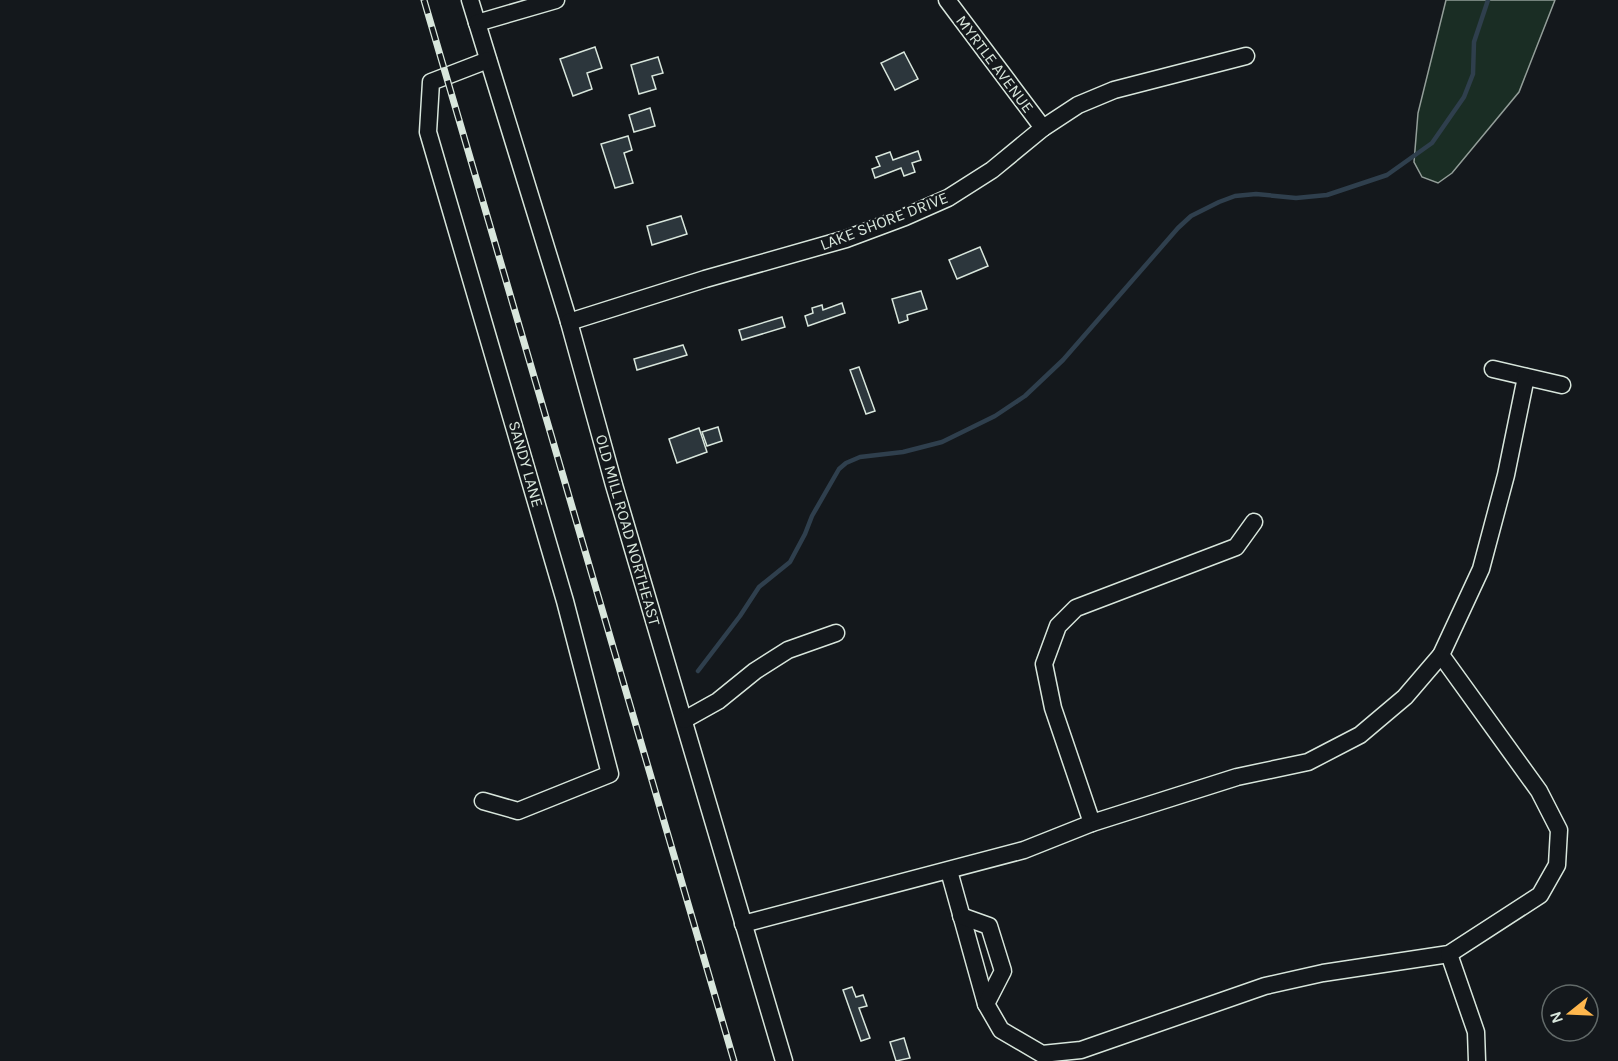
<svg xmlns="http://www.w3.org/2000/svg" width="1618" height="1061" viewBox="0 0 1618 1061" font-family="Karla,sans-serif">
	<style>
		.green { fill: #1a2d24; stroke: #939e99; stroke-width: 1.5 }
		.lines { fill: none; stroke-linecap: round; stroke-linejoin: round }
		.stream { stroke: #2f3f4d; stroke-width: 4.5 }
		.building { fill: #2c363c; stroke: #d8e6dc; stroke-width: 1.5 }
		.minor-casing { stroke: #d8e6dc; stroke-width: 19 }
		.minor { stroke: #14181c; stroke-width: 16 }
		.rail-casing { stroke: #d8e6dc; stroke-width: 7 }
		.rail { stroke: #14181c; stroke-width: 4.5; stroke-dasharray: 14; stroke-linecap: butt }
		.labels { text-anchor: middle; dominant-baseline: central; stroke-width: 4.5; stroke-linejoin: round; paint-order: stroke }
		.street-label { font-size: 16px; fill: #d8e6dc; stroke: #14181c }
	</style>
	<rect width="100%" height="100%" fill="#14181c"/>
	<!-- green -->
	<polygon class="green" points="1446,0 1555,0 1519,92 1452,173 1438,183 1422,177 1414,162 1418,113"/>
	<g class="lines">
		<!-- stream -->
		<polyline class="stream" points="698,671 740,616 759,587 790,562 805,534 812,516 839,469 846,463 860,457 903,452 942,442 995,416 1025,396 1063,360 1178,228 1191,216 1219,202 1235,196 1256,194 1296,198 1327,195 1387,175 1432,143 1464,97 1473,74 1474,42 1488,0"/>
	</g>
	<!-- building -->
	<g class="building">
		<polygon points="595,47 602,68 587,73 592,89 573,96 560,59"/>
		<polygon points="904,52 918,79 895,90 881,63"/>
		<polygon points="658,57 663,73 652,76 656,89 639,94 631,65"/>
		<polygon points="650,108 655,126 634,132 629,115"/>
		<polygon points="628,136 632,150 624,153 633,183 615,188 601,144"/>
		<polygon points="918,151 921,160 912,163 915,172 904,176 901,168 875,178 872,169 880,166 876,157 890,152 893,160"/>
		<polygon points="681,216 687,234 652,245 647,226"/>
		<polygon points="980,247 988,266 957,279 949,260"/>
		<polygon points="921,291 927,309 907,315 908,320 899,323 892,299"/>
		<polygon points="842,303 845,313 808,326 805,316 813,313 812,308 822,305 823,310"/>
		<polygon points="782,317 785,327 742,340 739,330"/>
		<polygon points="683,345 687,355 637,370 634,359"/>
		<polygon points="859,367 875,411 866,414 850,370"/>
		<polygon points="718,427 722,441 707,446 702,432"/>
		<polygon points="699,428 707,452 677,463 669,439"/>
		<polygon points="852,987 856,997 863,995 867,1006 859,1008 870,1038 861,1041 843,990"/>
		<polygon points="904,1038 910,1058 896,1061 890,1042"/>
	</g>
	<g class="lines">
		<defs>
			<g id="minor">
				<polyline points="470,0 569,322 614,485 784,1061"/>
				<polyline points="947,0 1043,128"/>
				<polyline points="477,23 556,0"/>
				<polyline points="569,322 705,279 846,239 905,217 948,198 992,170 1043,128 1078,105 1114,90 1246,56"/>
				<polyline points="1493,369 1562,385"/>
				<polyline points="684,720 718,701 755,671 788,650 836,633"/>
				<polyline points="483,801 518,811 610,774 565,601 428,132 431,82 488,60"/>
				<polyline points="1092,823 1053,708 1044,664 1058,626 1076,608 1236,547 1254,522"/>
				<polyline points="949,871 986,1004 1001,1030 1042,1054 1081,1050 1265,986 1323,973 1449,954 1540,895 1557,865 1559,830 1539,791 1441,655"/>
				<polyline points="961,916 989,926 1003,971 986,1004"/>
				<polyline points="743,924 1024,850 1092,823 1237,777 1308,762 1360,735 1405,697 1441,655 1481,569 1506,475 1526,377"/>
				<polyline points="1449,954 1476,1032 1477,1061"/>
			</g>
		</defs>
		<!-- minor casing -->
		<use href="#minor" class="minor-casing"/>
		<!-- minor -->
		<use href="#minor" class="minor"/>
		<defs>
			<polyline id="rail" points="424,0 734,1061"/>
		</defs>
		<!-- rail casing -->
		<use href="#rail" class="rail-casing"/>
		<!-- rail -->
		<use href="#rail" class="rail"/>
	</g>
	<g class="labels">
		<!-- street labels -->
		<g class="street-label">
			<text transform="translate(995 64) rotate(53)">MYRTLE AVENUE</text>
			<text transform="translate(884 221) rotate(-21)">LAKE SHORE DRIVE</text>
			<text transform="translate(526 464) rotate(74)">SANDY LANE</text>
			<text transform="translate(628 530) rotate(74)">OLD MILL ROAD NORTHEAST</text>
		</g>
	</g>
	<!-- north arrow -->
	<g transform="translate(1570 1013) rotate(252)"><circle r="28" fill="#14181c" stroke="#626a69" stroke-width="1.5"/>
	<path d="M0-4.5L10 22L0 15L-10 22Z" fill="#ffb74d"/>
	<text y="-9" font-size="16" font-weight="bold" text-anchor="middle" fill="#d8e6dc">N</text>
	</g>
</svg>
